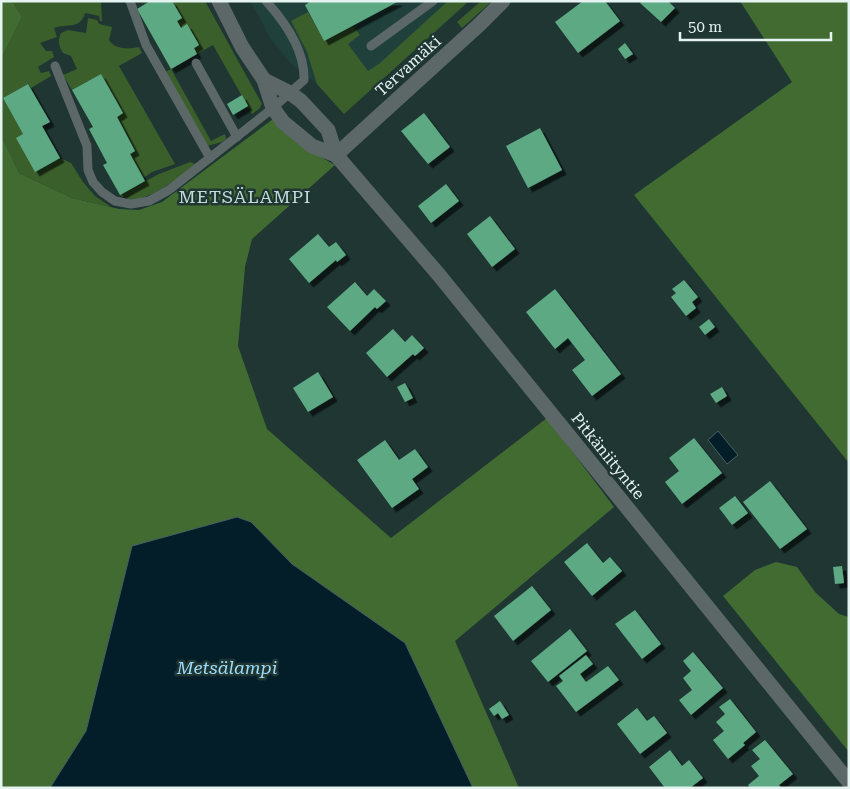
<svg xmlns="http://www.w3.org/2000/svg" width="850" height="789" viewBox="0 0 850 789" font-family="'Roboto Serif',serif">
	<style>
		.built { fill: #1f403b }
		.green { fill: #3a5f2b }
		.forest { fill: #426b32 }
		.water { fill: #041e29; stroke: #485e65 }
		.building { fill: #5ca983; filter: url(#shadow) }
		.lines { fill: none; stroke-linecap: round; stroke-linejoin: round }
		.lane { stroke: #5c6768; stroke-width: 9 }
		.street { stroke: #5c6768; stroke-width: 15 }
		.labels { text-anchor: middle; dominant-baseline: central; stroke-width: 5; stroke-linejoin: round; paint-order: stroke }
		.street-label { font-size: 16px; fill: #e5f3f1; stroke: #1f3633 }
		.neighbourhood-label { font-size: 18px; letter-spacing: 1px; fill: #c2ddd8; stroke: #1f3633 }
		.water-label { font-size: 18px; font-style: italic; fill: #9edcfa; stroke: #1f3633 }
	</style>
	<defs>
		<filter id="shadow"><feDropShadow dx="4.5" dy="4.5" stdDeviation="0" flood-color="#0009"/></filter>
	</defs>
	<rect width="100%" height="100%" fill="#1f3633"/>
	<!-- built -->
	<polygon class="built" points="250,1 469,1 344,114 317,84 292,65 271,39"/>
	<!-- green -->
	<g class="green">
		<path d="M 12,1 L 101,1 L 102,21 L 100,21 L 99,16 L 85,13 C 80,30 68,23 54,28 L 57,37 L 40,43 L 46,51 L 52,51 L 54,57 L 38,67 L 41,73 L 49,71 L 51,76 L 31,88 L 28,84 L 3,98 L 23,134 L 35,171 L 60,158 L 71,163 L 83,182 L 95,196 L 111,207 L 72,198 L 19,173 L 1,135 L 1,59 L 22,17 Z"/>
		<polygon points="172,1 205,1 262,104 259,109 252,114 213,45 197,54 187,25 181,28 177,21 182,18"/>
		<polygon points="448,1 469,1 344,114 317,84 307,52 291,21 308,12 324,41 353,26 360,35 348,44 368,71 380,63"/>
		<polygon points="481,1 492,1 462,28 457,22"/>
		<path d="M 88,18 L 97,20 L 99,24 L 112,27 L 109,40 C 115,50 129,49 139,47 L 142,53 L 119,66 L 175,164 L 152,172 L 143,178 L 130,154 L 135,150 L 117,117 L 123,113 L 101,74 L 72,90 L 63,75 L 77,69 L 71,56 L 63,53 C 59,46 57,41 61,33 L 68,30 L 86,33 Z"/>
		<polygon points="171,69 211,141 225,134 226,139 222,142 207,146 165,72"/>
		<path d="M 190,162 L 195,164 C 180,177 152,200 131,199 C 128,199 123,197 120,195 L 159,174 Z"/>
	</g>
	<!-- forest -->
	<g class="forest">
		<polygon points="1,1 12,1 22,17 1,59"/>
		<polygon points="740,1 849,1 849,463 634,195 792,82"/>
		<polygon points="273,119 305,148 335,165 252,239 245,267 238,346 267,429 391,538 547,418 614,507 455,641 519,788 473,788 405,643 292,564 251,522 132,546 86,731 50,788 1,788 1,135 19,173 72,198 119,209 139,210 162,202"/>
		<polygon points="776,562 797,567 815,592 839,614 849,617 849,752 723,596 755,570"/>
	</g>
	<!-- water -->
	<g class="water">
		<polygon points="718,431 738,455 727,464 708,440"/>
		<polygon points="237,517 251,522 292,564 405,643 473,788 50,788 86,731 132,546"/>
	</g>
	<!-- building -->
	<g class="building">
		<polygon points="150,1 172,1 182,18 177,21 181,28 187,24 199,45 194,48 197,54 171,69 137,9"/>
		<polygon points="311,1 399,1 324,41 305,5"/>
		<polygon points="583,1 605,1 620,21 578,53 555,22"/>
		<polygon points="642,1 668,1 675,8 661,22 640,3"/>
		<polygon points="625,43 633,54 625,59 618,49"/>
		<polygon points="101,74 123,113 117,117 135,151 130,154 145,181 120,195 103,165 107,163 89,129 93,127 72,90"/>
		<polygon points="28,84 50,122 42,126 60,158 35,172 16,138 23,134 3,98"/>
		<polygon points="242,95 248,106 233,115 227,104"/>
		<polygon points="424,113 450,147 428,164 401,131"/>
		<polygon points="540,128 562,170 528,188 506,146"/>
		<polygon points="446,184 459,201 431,223 418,206"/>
		<polygon points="490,216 515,249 492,267 467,234"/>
		<polygon points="318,234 329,247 336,242 346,255 337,262 336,260 309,283 289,259"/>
		<polygon points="684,280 698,297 692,302 696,308 686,316 671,297 676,293 672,289"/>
		<polygon points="355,282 367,296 374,289 386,301 377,309 375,307 350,331 327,307"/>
		<polygon points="555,289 621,374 592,396 572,370 585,360 568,338 555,349 526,312"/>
		<polygon points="709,319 715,327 705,335 699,327"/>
		<polygon points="393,329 405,342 412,335 424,348 415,356 413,354 387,377 366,353"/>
		<polygon points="318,372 333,397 308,412 293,388"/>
		<polygon points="405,383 413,398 405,402 397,387"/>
		<polygon points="722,387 727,396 716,403 710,394"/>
		<polygon points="694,438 722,473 682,504 665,482 679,471 669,458"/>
		<polygon points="385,440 399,460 415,449 428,467 412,479 419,489 392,508 357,460"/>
		<polygon points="770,481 807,529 780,549 743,502"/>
		<polygon points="735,496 748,513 732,525 719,508"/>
		<polygon points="587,543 603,563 610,557 622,571 592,596 564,562"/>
		<polygon points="842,566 844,583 835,584 833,567"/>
		<polygon points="532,586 551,610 513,641 494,616"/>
		<polygon points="635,610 661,644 642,659 615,624"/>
		<polygon points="570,629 587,651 548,682 531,661"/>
		<polygon points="693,652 723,688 691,715 679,700 692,690 683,678 691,671 683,661"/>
		<polygon points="586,655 593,664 580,674 586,682 608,666 619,680 576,712 556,686 563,681 559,676"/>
		<polygon points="730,699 756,732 743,743 745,745 728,759 713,740 724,731 716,722 725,714 719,707"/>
		<polygon points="500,701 509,715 502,719 498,713 494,716 489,709"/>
		<polygon points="637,708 647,721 654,716 667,733 640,754 617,724"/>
		<polygon points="765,740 793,774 779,785 781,788 750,788 748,785 759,776 751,766 760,759 752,750"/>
		<polygon points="670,750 682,766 689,760 703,778 690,788 665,788 649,767"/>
	</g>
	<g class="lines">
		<!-- lane -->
		<g class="lane">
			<polyline points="130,1 146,45 210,158"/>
			<polyline points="371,46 433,1"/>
			<polyline points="196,63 237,137"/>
			<path d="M 55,66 L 87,146 L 88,170 L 93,182 L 102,192 L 115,201 L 131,204 L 149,201 L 169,190 L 273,108 L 304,80 C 305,50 285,22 266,1"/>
		</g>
		<!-- street -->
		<g class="street">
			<polyline points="219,1 242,47 264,80 273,108 283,122 312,146 336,155"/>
			<polyline points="264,80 290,93 301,101 328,130 336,155 439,275 849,782"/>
			<polyline points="336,155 480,24 503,1"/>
		</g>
	</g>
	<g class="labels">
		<!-- street labels -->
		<g class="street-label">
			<text transform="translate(408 66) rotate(-42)">Tervamäki</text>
			<text transform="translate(608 456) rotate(51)">Pitkäniityntie</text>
		</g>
		<!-- neighbourhood labels -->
		<g class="neighbourhood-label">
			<text x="245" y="196">METSÄLAMPI</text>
		</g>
		<!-- water labels -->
		<g class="water-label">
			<text x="227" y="667">Metsälampi</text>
		</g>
	</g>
	<!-- border -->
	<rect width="850" height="789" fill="none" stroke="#e5f3f1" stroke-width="5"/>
	<!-- scale -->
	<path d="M680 32v8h151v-8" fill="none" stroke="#e5f3f1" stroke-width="2.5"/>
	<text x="688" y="32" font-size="15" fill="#e5f3f1" stroke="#1f3633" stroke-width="4" paint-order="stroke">50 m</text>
</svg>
